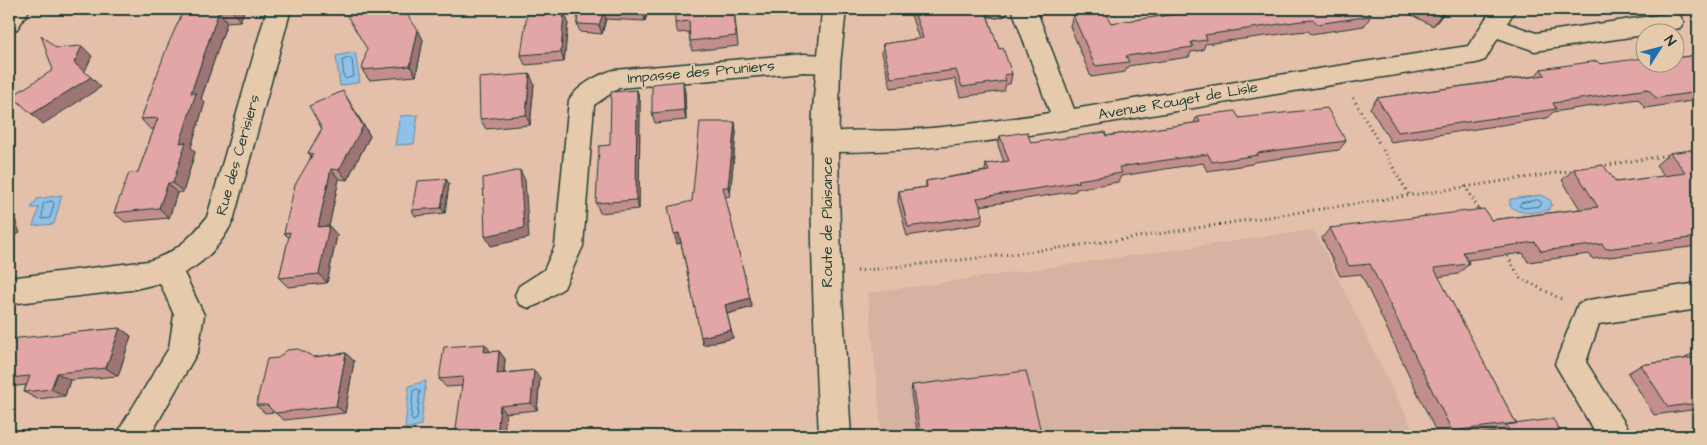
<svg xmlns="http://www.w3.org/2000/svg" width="1707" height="445" viewBox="0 0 1707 445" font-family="'Architects Daughter',sans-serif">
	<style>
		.built { fill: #d7b1a1 }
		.water { fill: #8ec1ea; stroke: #628ca1 }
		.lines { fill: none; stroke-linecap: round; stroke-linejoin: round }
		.shore { stroke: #4b727d; stroke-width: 1 }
		.street-casing { stroke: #1f3d34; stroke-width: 3 }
		.secondary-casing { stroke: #1f3d34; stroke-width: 3 }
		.path { stroke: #1f3d34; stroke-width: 3; stroke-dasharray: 1 4; stroke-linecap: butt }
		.street { fill: #e5caac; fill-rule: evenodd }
		.secondary { fill: #e5caac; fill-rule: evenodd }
		.wall { fill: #c28f8e; stroke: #1f3d34 }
		.shaded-wall { fill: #9e7474; stroke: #1f3d34 }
		.building { fill: #e1a6a5; stroke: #1f3d34 }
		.labels { text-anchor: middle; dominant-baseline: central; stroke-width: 4; stroke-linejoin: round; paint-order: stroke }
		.street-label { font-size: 15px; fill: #1f3d34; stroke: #e5caac }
	</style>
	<rect width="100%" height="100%" fill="#e4bfaa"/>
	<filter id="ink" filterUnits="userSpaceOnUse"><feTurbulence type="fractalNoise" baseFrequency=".02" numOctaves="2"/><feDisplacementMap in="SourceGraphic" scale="10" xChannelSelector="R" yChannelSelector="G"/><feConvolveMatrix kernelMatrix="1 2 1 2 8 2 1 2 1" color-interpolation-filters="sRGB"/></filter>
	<g filter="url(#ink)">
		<!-- built -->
		<polygon class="built" points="1314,230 1416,436 882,436 868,293"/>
		<!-- water -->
		<g class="water">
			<polygon points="355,52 360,82 340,86 336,56"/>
			<polygon points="418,115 414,144 395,145 400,116"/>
			<polygon points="62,195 54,224 33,226 39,208 31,208 37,199"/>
			<path d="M 1541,195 L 1550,200 L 1552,205 L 1549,207 L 1549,210 C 1535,212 1522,216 1510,206 L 1510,199 Z"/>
			<polygon points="426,381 421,425 405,429 409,386"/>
		</g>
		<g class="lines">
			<!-- shore -->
			<g class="shore">
				<polygon points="349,58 352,60 354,76 346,79 344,77 342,61"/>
				<polygon points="1538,200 1542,203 1540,206 1524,208 1519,206 1521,203"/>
				<polygon points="52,201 54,204 50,218 42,219 43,204"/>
				<polygon points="418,389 420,391 417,419 413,421 411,419 413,391"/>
			</g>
			<defs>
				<g id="street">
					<polygon points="9,9 30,9 17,29 9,32"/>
					<path d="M 267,9 L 291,9 L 233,221 C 222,243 206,262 184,273 L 204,315 L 198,351 L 150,436 L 117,436 L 122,425 L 169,348 L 174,315 L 160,283 L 131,290 L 9,304 L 9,278 L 148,261 C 174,254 191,238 207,217 Z"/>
					<polygon points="981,9 1009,9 1005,15 997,17 985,15"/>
					<path d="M 1012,9 L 1036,9 L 1074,109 L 1266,77 L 1468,46 L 1492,9 L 1516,9 L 1507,23 L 1536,33 L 1672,13 L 1680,16 L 1684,22 L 1680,28 L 1659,32 L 1644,32 L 1644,35 L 1535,51 L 1498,38 L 1485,60 L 1476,63 C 1374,78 1272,94 1170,112 C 1056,131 943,153 826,152 L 817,149 L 813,142 L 817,135 C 838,128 880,132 905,130 C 953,127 1002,120 1050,113 Z"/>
					<path d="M 804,54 L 828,55 L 837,58 L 840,64 L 837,70 L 828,73 L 804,72 L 619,88 L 594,105 L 583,246 L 564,288 L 539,304 L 529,308 L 519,304 L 515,295 L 519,286 L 544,270 L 555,246 L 569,100 C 577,86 599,74 614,70 Z"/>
					<polygon points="1698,283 1698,309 1599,324 1586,362 1626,425 1631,436 1597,436 1555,364 1578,304 1588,300"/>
				</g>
				<path id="secondary" d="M 822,9 L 846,9 L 840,65 L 838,158 L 842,297 L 851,436 L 819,436 C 814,328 809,219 813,111 C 815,77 820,43 822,9 Z"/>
			</defs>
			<!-- street casing -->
			<use href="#street" class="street-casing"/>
			<!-- secondary casing -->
			<use href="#secondary" class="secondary-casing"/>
			<!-- path -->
			<g class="path">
				<polyline points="1353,98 1409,195"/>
				<polyline points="1601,166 1669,155"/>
				<polyline points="1465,186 1481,213"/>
				<polyline points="1505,252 1520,278 1563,300"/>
				<polyline points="857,271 997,256 1111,241 1576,170"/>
			</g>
			<!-- street -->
			<use href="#street" class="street"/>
			<!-- secondary -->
			<use href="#secondary" class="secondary"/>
		</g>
		<!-- wall -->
		<g class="wall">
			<polygon points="184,9 245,9 240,21 227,22 201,99 205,102 191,147 195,152 183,192 177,193 169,218 125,222 114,213 138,172 154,129 150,129 141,119"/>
			<polygon points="578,9 649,9 645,21 606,19 602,34 580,32 577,24"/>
			<polygon points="734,9 738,46 692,51 690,41 689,32 678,33 675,23"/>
			<polygon points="909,9 985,9 999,49 1012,74 1010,84 1006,84 1004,91 960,97 955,79 891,88 882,53 883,44 919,39"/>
			<polygon points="1187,9 1366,9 1371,16 1364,26 1311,34 1308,31 1296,32 1205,44 1203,50 1191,52 1189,57 1128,66 1125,72 1091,77 1070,26 1073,15 1111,23 1185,13"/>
			<polygon points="1400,9 1448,9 1433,26"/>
			<polygon points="564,12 568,22 564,62 525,65 521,55"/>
			<polygon points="418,30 423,40 416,76 369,80 362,70"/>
			<polygon points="1698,55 1698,100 1645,108 1638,99 1553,112 1547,118 1391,142 1370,108 1377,98 1535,76 1541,69 1600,64 1644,62"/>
			<polygon points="534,84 530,125 486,129 480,119"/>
			<polygon points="637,90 640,101 639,209 600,213 596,203 610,145"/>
			<polygon points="343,91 370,136 347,180 339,179 329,226 337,235 327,283 288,287 279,278 289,238 284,233 311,156 308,153"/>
			<polygon points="685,92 686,120 655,123 652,113"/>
			<polygon points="1197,116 1239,118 1346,141 1339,150 1254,162 1252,164 1207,171 1203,163 1121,176 1118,182 1076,189 1076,191 980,206 983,215 981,224 907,236 898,201 899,191 926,187 926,181 985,171 986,164 1004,162 998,145 1000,136 1031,143 1106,136 1194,123"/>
			<polygon points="735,122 736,133 730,196 725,197 752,307 727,314 733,338 703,345 681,243 677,244 692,201"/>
			<polygon points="1698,149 1698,246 1593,259 1589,254 1528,262 1523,253 1468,260 1469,264 1458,274 1438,277 1516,423 1514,424 1563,436 1497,436 1495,432 1464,436 1438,436 1361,274 1340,276 1322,238 1330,228 1491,220 1580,209 1562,180 1574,169 1616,182 1665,176 1656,165 1670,153"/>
			<polygon points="446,179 449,184 445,213 415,216 412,210"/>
			<polygon points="120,328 131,336 118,376 70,380 65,396 37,399 24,392 26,385 9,387 9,340"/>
			<polygon points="499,351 505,359 504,373 534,370 540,378 537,410 506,413 462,386 446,387 439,379 491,352"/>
			<polygon points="1696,351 1698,351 1698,409 1654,415 1628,373 1641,365 1684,359"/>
			<polygon points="346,353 354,361 345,413 284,420 274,412 265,413 256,405 314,357"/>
			<polygon points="912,385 1042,436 918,436 911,394"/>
		</g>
		<!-- shaded-wall -->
		<g class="shaded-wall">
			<polygon points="233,9 245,9 240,21 232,11"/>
			<polygon points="645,9 649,9 645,21 643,13"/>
			<polygon points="1447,9 1448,9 1433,26 1440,16"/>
			<polygon points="219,11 227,22 201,99 205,102 191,147 195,152 183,192 173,183 180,143 191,93"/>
			<polygon points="604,11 606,19 602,34 599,25"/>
			<polygon points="564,12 568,22 564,62 561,52"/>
			<polygon points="418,30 423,40 416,76 410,66"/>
			<polygon points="82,46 92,56 84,73 74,63"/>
			<polygon points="530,74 534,84 530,125 526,115"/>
			<polygon points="91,77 101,87 43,124 32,114"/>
			<polygon points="683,81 685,92 686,120 684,110"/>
			<polygon points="637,90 640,101 639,209 636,200"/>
			<polygon points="343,91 370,136 347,180 339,170"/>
			<polygon points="735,122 736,133 730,196 728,187"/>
			<polygon points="331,169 339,179 329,226 337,235 327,283 319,274 318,227"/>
			<polygon points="520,170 525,180 529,238 491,246 485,236"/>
			<polygon points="446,179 449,184 445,213 441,208"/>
			<polygon points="168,183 177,193 169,218 159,208"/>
			<polygon points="9,203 20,233 9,238"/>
			<polygon points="679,233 681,243 677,244 674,234"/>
			<polygon points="750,298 752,307 727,314 725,305"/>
			<polygon points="120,328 131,336 118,376 106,368"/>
			<polygon points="731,330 733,338 703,345 701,337"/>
			<polygon points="485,344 491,352 484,352"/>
			<polygon points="499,351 505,359 503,381 497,374"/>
			<polygon points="346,353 354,361 345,413 336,406"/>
			<polygon points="534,370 540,378 537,410 531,403"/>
			<polygon points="57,373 70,380 65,396 51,389"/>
			<polygon points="500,406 506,413 504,436 497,436"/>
		</g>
		<!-- building -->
		<g class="building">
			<polygon points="184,9 233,9 232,11 219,11 191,93 196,93 180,143 186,142 173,183 168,183 159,208 114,213 129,173 138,172 158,118 141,119 167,47"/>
			<polygon points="343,9 403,9 418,30 410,66 362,70 367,49"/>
			<polygon points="578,9 645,9 643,13 604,11 599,25 577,24"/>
			<polygon points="675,9 734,9 736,36 690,41 689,21 675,23"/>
			<polygon points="913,9 985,9 999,49 1003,48 1012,74 1004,75 1006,81 962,87 956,70 891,78 883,44 923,38"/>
			<polygon points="1190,9 1366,9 1371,16 1317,24 1314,20 1301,21 1205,35 1207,40 1191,42 1193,47 1126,56 1129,62 1095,66 1073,15 1106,11 1111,23 1192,12"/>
			<polygon points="1426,9 1447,9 1440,16"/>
			<polygon points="564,12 561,52 521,55 527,14"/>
			<polygon points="41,35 56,48 82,46 74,63 91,77 32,114 12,96 53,70"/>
			<polygon points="1698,55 1698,92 1656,98 1648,89 1553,103 1556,109 1398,132 1377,98 1545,75 1541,69 1597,61 1600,64 1644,58 1644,62 1674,62 1674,58"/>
			<polygon points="530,74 526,115 480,119 479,78"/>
			<polygon points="683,81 684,110 652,113 652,84"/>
			<polygon points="637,90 636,200 596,203 599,146 610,145 611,92"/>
			<polygon points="343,91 363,126 339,170 331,169 318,227 329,226 319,274 279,278 290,232 284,233 295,185 313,154 308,153 322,129 309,106"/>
			<polygon points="1327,108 1346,141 1257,153 1258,155 1212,162 1208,154 1119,167 1122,173 1078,180 1079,182 977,198 983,215 908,227 899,191 927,187 926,181 989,171 986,164 1009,161 1000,136 1027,132 1031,143 1105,132 1106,136 1200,122 1197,116 1235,111 1239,118"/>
			<polygon points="700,122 735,122 728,187 723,187 750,298 725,305 731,330 701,337 679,233 674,234 668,207 692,201"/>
			<polygon points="1698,149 1698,237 1606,249 1602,244 1541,251 1535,242 1463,252 1469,264 1434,268 1516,423 1452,431 1370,264 1349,266 1330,228 1484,209 1491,220 1598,207 1574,169 1603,165 1616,182 1686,173 1670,153"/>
			<polygon points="520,170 524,228 485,236 483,178"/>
			<polygon points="446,179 441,208 412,210 417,181"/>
			<polygon points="120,328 106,368 57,373 51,389 24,392 30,376 9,378 9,339"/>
			<polygon points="485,344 484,352 499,351 497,374 534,370 531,403 500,406 497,436 455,436 463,377 439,379 444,347"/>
			<polygon points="298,349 314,357 346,353 336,406 275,413 267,405 256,405 267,359 278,358 287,350"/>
			<polygon points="1698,357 1698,403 1668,407 1641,365"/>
			<polygon points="1026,371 1042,436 921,436 912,385"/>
			<polygon points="1553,419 1563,436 1512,436 1506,425"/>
		</g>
	</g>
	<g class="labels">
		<!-- street labels -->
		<g class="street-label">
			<text transform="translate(701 72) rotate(-5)">Impasse des Pruniers</text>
			<text transform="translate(1178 101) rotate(-10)">Avenue Rouget de Lisle</text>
			<text transform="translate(238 155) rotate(-74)">Rue des Cerisiers</text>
			<text transform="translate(827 222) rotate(-90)">Route de Plaisance</text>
		</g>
	</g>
	<!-- margin -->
	<rect width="1707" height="445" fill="none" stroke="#e5caac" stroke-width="30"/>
	<rect x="15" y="15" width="1677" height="415" fill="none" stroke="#1f3d34" stroke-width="2" filter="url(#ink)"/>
	<!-- north arrow -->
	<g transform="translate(1660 48) rotate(54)"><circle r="24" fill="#e5caac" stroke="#96927c"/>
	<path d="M0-4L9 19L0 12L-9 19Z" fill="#1f6fb2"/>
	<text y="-8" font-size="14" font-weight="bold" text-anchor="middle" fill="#1f3d34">N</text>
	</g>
</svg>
